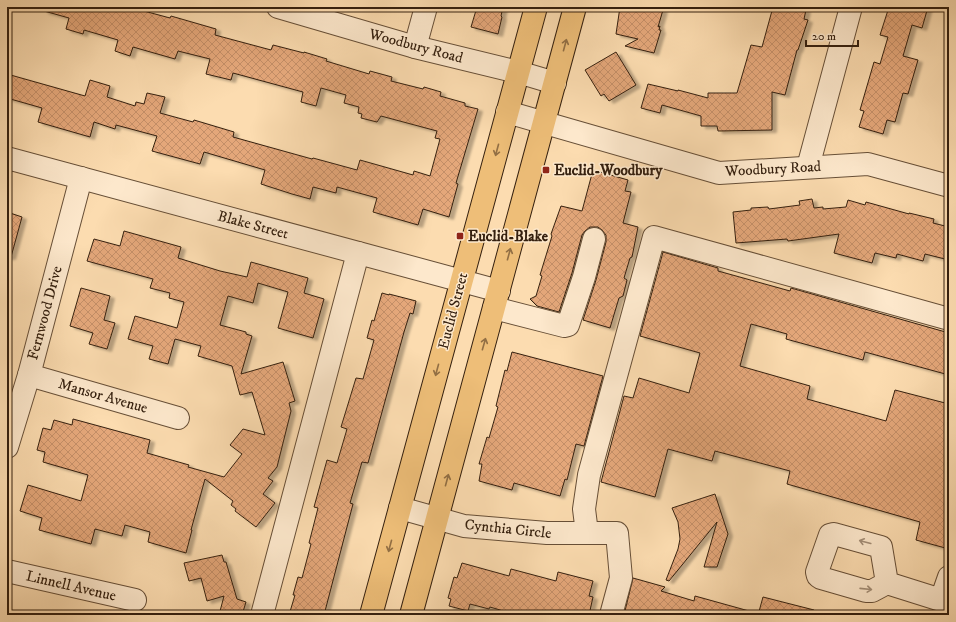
<svg xmlns="http://www.w3.org/2000/svg" width="956" height="622" viewBox="0 0 956 622" font-family="'IM FELL DW Pica',serif">
	<style>
		.building { fill: url(#building-cross-hatch); stroke: #35200f; filter: url(#shadow) }
		.lines { fill: none; stroke-linecap: round; stroke-linejoin: round }
		.minor-casing { stroke: #674f37; stroke-width: 24 }
		.major-casing { stroke: #35200f; stroke-width: 24 }
		.minor { stroke: #fde8cc; stroke-width: 22 }
		.major { stroke: #eebe78; stroke-width: 22 }
		.oneway { stroke: #926f44 }
		.oneway2 { stroke: #a38e77 }
		.poi-dot { fill: #8f2418; stroke: #fde8cc; stroke-width: 1.5 }
		.labels { text-anchor: middle; dominant-baseline: central; stroke-width: 3; stroke-linejoin: round; paint-order: stroke }
		.street-label { font-size: 15px; fill: #35200f; stroke: #fde8cc }
		.poi-label { font-size: 15px; font-weight: bold; fill: #35200f; stroke: #fde8cc; text-anchor: start }
	</style>
	<defs>
		<pattern id="building-cross-hatch" width="8" height="8" patternUnits="userSpaceOnUse"><rect width="8" height="8" fill="#e4a77a"/><path d="M0 0l8 8M0 8l8-8" fill="none" stroke="#c48f68"/></pattern>
		<filter id="shadow"><feDropShadow dx="4.5" dy="2.5" stdDeviation="1" flood-color="#0004"/></filter>
	</defs>
	<rect width="100%" height="100%" fill="#fcdcb0"/>
	<filter id="stains"><feTurbulence type="fractalNoise" baseFrequency=".005" numOctaves="4"/><feColorMatrix values="0 0 0 0 .2 0 0 0 0 .09 0 0 0 0 .02 0 0 0 .5 -.17"/></filter>
	<radialGradient id="worn" r=".72"><stop offset=".6" stop-color="#630" stop-opacity="0"/><stop offset="1" stop-color="#630" stop-opacity=".3"/></radialGradient>
	<!-- building -->
	<g class="building">
		<polygon points="44,7 129,7 170,18 171,16 216,29 215,35 271,50 273,45 304,53 304,52 327,59 326,61 369,74 370,71 392,77 391,81 423,89 424,87 441,92 440,96 465,103 465,106 478,109 456,183 458,184 449,217 423,209 418,225 373,212 377,198 337,187 336,193 313,187 310,199 292,194 261,184 265,170 204,152 200,164 152,151 157,136 116,125 115,129 94,122 90,137 38,122 42,108 7,98 7,74 85,96 90,80 110,86 107,97 135,106 136,102 144,104 147,93 165,97 160,113 193,122 194,120 234,132 233,137 312,159 313,158 357,170 360,160 413,175 414,171 430,176 440,139 435,138 437,131 381,116 377,122 361,118 362,114 358,113 359,107 344,103 346,95 321,88 316,106 301,102 303,92 233,73 231,80 206,74 210,59 178,51 175,59 133,47 130,56 115,51 118,40 84,30 83,34 66,29 69,18 44,11"/>
		<polygon points="477,7 503,7 501,16 502,17 498,34 471,27"/>
		<polygon points="620,7 652,7 663,10 658,27 660,26 659,30 661,30 654,53 625,46 638,39 616,34"/>
		<polygon points="773,7 794,7 806,10 804,19 808,20 798,50 797,50 785,95 772,92 772,130 718,131 717,126 701,126 701,116 662,105 660,113 641,108 648,84 678,91 678,90 708,98 708,93 737,93 751,45 762,47"/>
		<polygon points="889,7 928,7 922,28 912,25 903,56 918,60 908,94 903,93 895,122 887,120 883,134 859,127 864,111 860,110 874,62 880,64 888,37 880,35"/>
		<polygon points="616,52 636,85 609,101 604,94 601,96 585,70"/>
		<polygon points="593,170 628,180 625,191 631,192 623,223 638,227 632,257 630,258 624,278 627,280 623,296 619,298 610,328 583,320 596,280 606,242 606,235 602,230 598,227 590,227 585,231 582,235 572,273 559,312 537,306 530,299 536,296 542,276 540,275 552,236 551,234 561,206 582,211"/>
		<polygon points="812,199 814,208 823,207 823,209 846,207 848,200 865,205 866,202 909,214 909,213 934,219 933,223 949,227 949,260 925,254 923,261 897,254 896,258 875,253 872,263 834,253 839,234 788,241 787,239 736,243 733,212 751,210 751,208 768,207 769,209 800,205 799,201"/>
		<polygon points="7,212 22,217 11,257 7,257"/>
		<polygon points="124,231 181,247 178,258 220,271 247,277 251,262 308,278 304,293 324,299 313,338 278,328 288,292 258,283 253,303 228,296 220,325 246,332 246,334 252,336 241,374 283,362 295,401 289,403 291,411 277,467 268,478 273,481 263,494 275,503 256,527 235,511 236,509 231,505 233,501 205,479 191,530 192,530 186,553 148,542 150,532 125,525 122,536 95,529 91,544 39,530 42,518 20,511 28,485 81,501 88,475 43,462 45,452 37,450 43,428 51,430 54,420 72,425 73,419 150,440 147,453 189,465 188,467 224,477 242,454 230,445 243,429 265,435 252,392 240,395 232,366 198,356 201,346 175,339 168,364 149,359 153,346 128,339 135,316 177,328 184,302 169,298 170,293 150,288 153,279 87,261 94,239 120,246"/>
		<polygon points="663,252 718,268 718,271 790,291 791,288 949,333 949,375 865,352 863,360 786,339 787,334 751,324 740,366 810,386 807,399 886,421 895,390 949,404 949,549 916,540 920,522 787,484 790,471 715,451 712,461 668,449 655,497 601,482 624,396 633,398 639,378 689,393 700,353 640,336"/>
		<polygon points="81,288 110,296 104,320 115,323 107,349 89,344 93,333 70,326"/>
		<polygon points="382,293 389,295 389,294 416,301 413,314 410,313 404,332 368,463 362,462 350,503 353,504 324,615 289,615 295,595 293,595 298,577 302,578 311,544 309,543 318,508 314,507 327,460 337,463 347,429 341,427 356,378 363,379 374,340 367,338 372,320 374,321"/>
		<polygon points="512,352 603,376 584,446 576,444 567,480 565,479 560,496 514,483 512,490 479,481 482,464 479,464 487,437 489,438 498,407 496,406 505,370 507,371"/>
		<polygon points="715,494 728,534 717,567 704,567 717,522 669,581 666,580 678,549 680,539 678,522 672,508"/>
		<polygon points="222,555 224,562 226,562 237,599 246,602 242,615 219,615 224,596 207,601 201,578 189,581 184,563"/>
		<polygon points="462,563 509,576 511,569 556,581 558,572 593,581 589,596 593,597 589,615 517,615 490,607 489,609 470,604 468,611 449,606 451,599 448,598 454,577 457,578"/>
		<polygon points="633,578 665,587 661,591 694,601 695,596 749,611 749,615 624,615"/>
		<polygon points="763,597 814,610 813,615 758,615"/>
	</g>
	<g class="lines">
		<defs>
			<g id="minor">
				<polyline points="278,7 415,47 518,72 555,83"/>
				<polyline points="415,47 426,7"/>
				<polyline points="507,112 719,173 868,164 949,186"/>
				<polyline points="7,158 499,291"/>
				<polyline points="808,167 851,7"/>
				<polyline points="494,308 564,326 568,325 584,277 594,239"/>
				<polyline points="29,375 178,418"/>
				<polyline points="7,447 29,375 81,178"/>
				<polyline points="400,508 464,526 547,533 617,533 621,578 611,615"/>
				<polyline points="587,533 584,509 589,475 654,237 949,319"/>
				<polyline points="7,571 135,600"/>
				<polyline points="887,583 881,547 834,534 830,535 817,572 818,576 821,578 866,591 872,591 887,583 941,600 949,577"/>
				<polyline points="262,615 358,253"/>
			</g>
			<g id="major">
				<polyline points="371,615 536,7"/>
				<polyline points="411,615 575,7"/>
			</g>
		</defs>
		<!-- minor casing -->
		<use href="#minor" class="minor-casing"/>
		<!-- major casing -->
		<use href="#major" class="major-casing"/>
		<!-- minor -->
		<use href="#minor" class="minor"/>
		<!-- major -->
		<use href="#major" class="major"/>
	</g>
	<!-- one-way arrows -->
	<defs><path id="oneway-shaft" d="M-6 0H5M1.5-3L5.5 0L1.5 3" fill="none" stroke-width="1.6" stroke-linecap="round" stroke-linejoin="round"/></defs>
	<g class="oneway">
		<use href="#oneway-shaft" transform="translate(565 45) rotate(-75)"/>
		<use href="#oneway-shaft" transform="translate(497 150) rotate(105)"/>
		<use href="#oneway-shaft" transform="translate(509 254) rotate(-75)"/>
		<use href="#oneway-shaft" transform="translate(484 344) rotate(-74)"/>
		<use href="#oneway-shaft" transform="translate(437 370) rotate(105)"/>
		<use href="#oneway-shaft" transform="translate(447 480) rotate(-75)"/>
		<use href="#oneway-shaft" transform="translate(390 546) rotate(105)"/>
	</g>
	<g class="oneway2">
		<use href="#oneway-shaft" transform="translate(865 542) rotate(-165)"/>
		<use href="#oneway-shaft" transform="translate(866 589) rotate(6)"/>
	</g>
	<!-- markers -->
	<g class="poi-dot">
		<rect x="542" y="166" width="8" height="8" rx="2"/>
		<rect x="456" y="232" width="8" height="8" rx="2"/>
	</g>
	<g class="labels">
		<!-- street labels -->
		<g class="street-label">
			<text transform="translate(416 46) rotate(15)">Woodbury Road</text>
			<text transform="translate(773 169) rotate(-3)">Woodbury Road</text>
			<text transform="translate(253 225) rotate(15)">Blake Street</text>
			<text transform="translate(453 311) rotate(-75)">Euclid Street</text>
			<text transform="translate(45 313) rotate(-75)">Fernwood Drive</text>
			<text transform="translate(103 396) rotate(16)">Mansor Avenue</text>
			<text transform="translate(508 529) rotate(6)">Cynthia Circle</text>
			<text transform="translate(71 586) rotate(13)">Linnell Avenue</text>
		</g>
		<!-- poi labels -->
		<g class="poi-label">
			<text x="554" y="170">Euclid-Woodbury</text>
			<text x="468" y="236">Euclid-Blake</text>
		</g>
	</g>
	<!-- margin -->
	<rect width="956" height="622" fill="none" stroke="#fcdcb0" stroke-width="24"/>
	<rect x="8" y="8" width="940" height="606" fill="none" stroke="#35200f" stroke-width="2"/>
	<rect x="12" y="12" width="932" height="598" fill="none" stroke="#35200f"/>
	<!-- scale -->
	<path d="M806 40v6h52v-6" fill="none" stroke="#35200f" stroke-width="2"/>
	<text x="812" y="40" font-size="12" fill="#35200f" stroke="#fde8cc" stroke-width="3" paint-order="stroke">20 m</text>
	<rect width="100%" height="100%" filter="url(#stains)"/>
	<rect width="100%" height="100%" fill="url(#worn)"/>
</svg>
